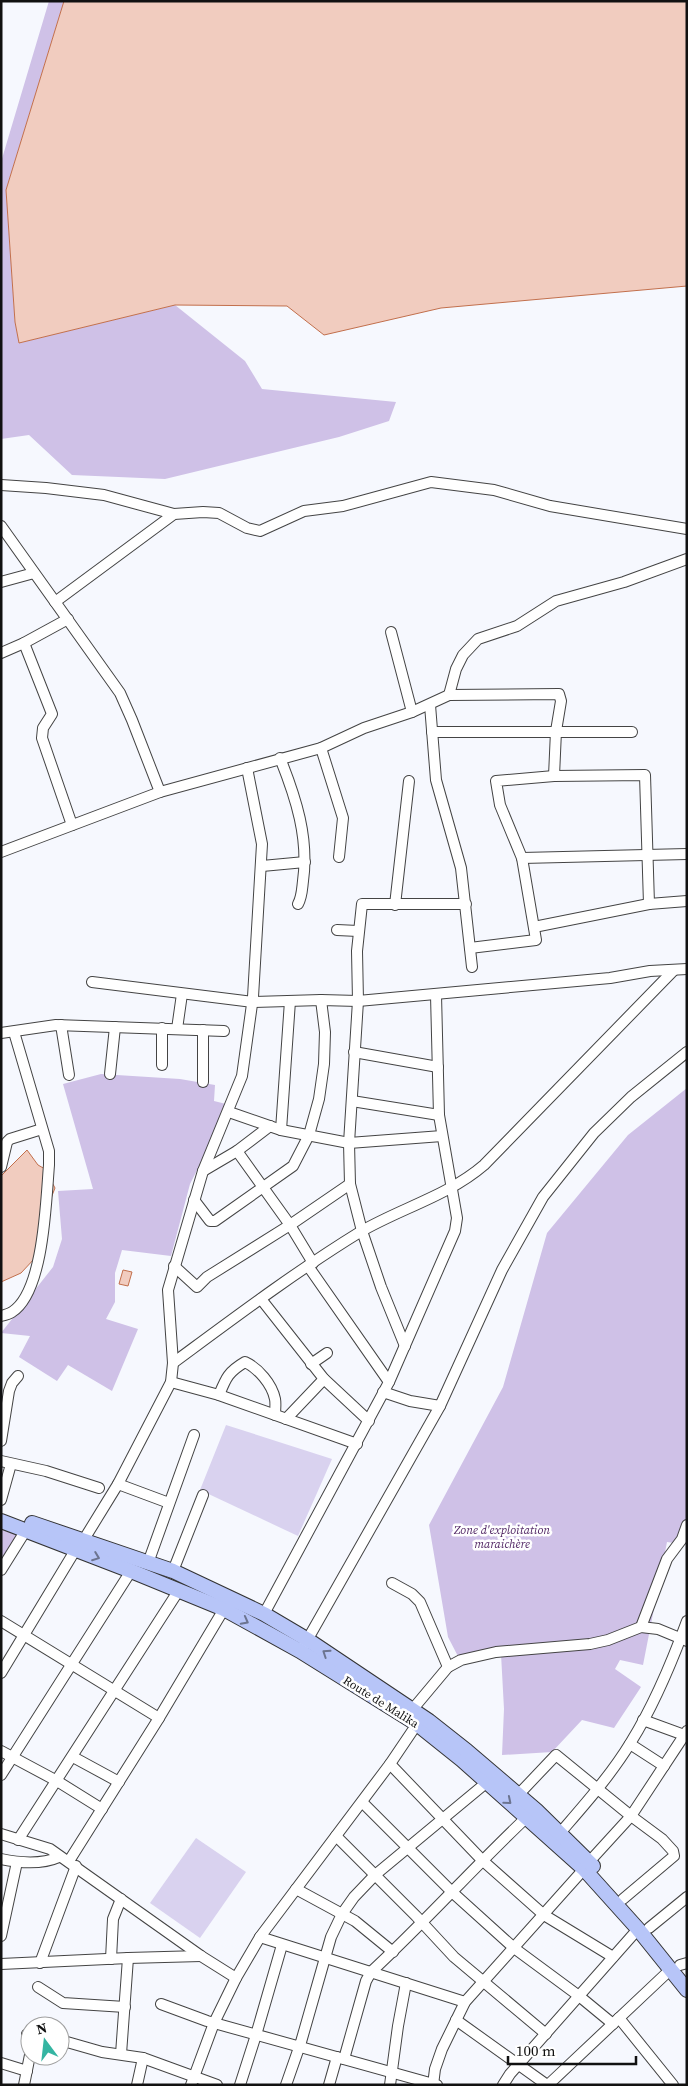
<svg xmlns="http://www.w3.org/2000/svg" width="688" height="2086" viewBox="0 0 688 2086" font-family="'Source Serif 4',serif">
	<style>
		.green { fill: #cfc1e7 }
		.pitch { fill: #d9d2ef }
		.water { fill: #f1ccbf; stroke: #c26f4c }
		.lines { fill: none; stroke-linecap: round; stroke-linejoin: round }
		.minor-casing { stroke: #444; stroke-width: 12 }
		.secondary-casing { stroke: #333; stroke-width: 16 }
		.minor { stroke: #fff; stroke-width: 10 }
		.secondary { stroke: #b7c5f8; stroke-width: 14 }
		.oneway { stroke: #6c7490 }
		.labels { text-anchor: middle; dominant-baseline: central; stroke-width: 5; stroke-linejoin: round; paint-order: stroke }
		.park-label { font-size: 12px; font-style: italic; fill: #512664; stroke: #fff }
		.street-label { font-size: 12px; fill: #111; stroke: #fff }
	</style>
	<rect width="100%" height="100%" fill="#f6f8fe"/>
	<!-- green -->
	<g class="green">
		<polygon points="49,1 64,1 6,190 15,322 19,343 175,305 245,361 262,389 396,402 389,421 339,437 165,479 72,475 29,435 1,439 1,162"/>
		<polygon points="101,1074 180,1079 215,1085 214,1101 230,1105 190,1184 171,1256 122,1250 115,1273 115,1302 106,1319 138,1329 112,1391 68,1365 57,1381 19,1357 30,1336 1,1333 53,1267 62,1239 58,1191 93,1189 63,1084"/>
		<polygon points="687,1088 687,1545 667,1542 643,1665 620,1660 615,1669 641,1687 614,1728 582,1720 552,1752 502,1755 504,1709 501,1654 462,1664 448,1637 429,1525 503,1387 547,1233 628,1135"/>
		<polygon points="1,1528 18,1535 1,1560"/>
	</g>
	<!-- pitch -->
	<g class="pitch">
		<polygon points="226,1425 332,1459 298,1536 200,1490"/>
		<polygon points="196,1838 246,1872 200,1938 150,1903"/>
	</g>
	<!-- water -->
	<g class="water">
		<polygon points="64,1 687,1 687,286 441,308 324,335 287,306 175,305 19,343 15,322 6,190"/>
		<polygon points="27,1150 38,1165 45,1169 55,1188 46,1211 35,1258 21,1273 1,1282 1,1176"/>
		<polygon points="123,1270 132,1272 128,1286 119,1284"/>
	</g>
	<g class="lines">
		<defs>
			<g id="minor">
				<polyline points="1,485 46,488 104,495 174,514"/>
				<polyline points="1,526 120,693 132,720 160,792"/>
				<polyline points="1,582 34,573"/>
				<polyline points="55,602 174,514 203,512 219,513 247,528 260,531 304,511 343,506 431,482 494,490 550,506 687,529"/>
				<polyline points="391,632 412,712"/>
				<polyline points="24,643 52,714 43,728 42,738 72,825"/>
				<polyline points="1,653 24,643 68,619"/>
				<polyline points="449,695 456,669 463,655 478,639 517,626 556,601 624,582 687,559"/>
				<polyline points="430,705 436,780 461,868 472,967"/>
				<polyline points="432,732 632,732"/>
				<polyline points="321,748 343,818 339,857"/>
				<path d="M 280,758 C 296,798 309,838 303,881 C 302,889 302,897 298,904"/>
				<polyline points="1,852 160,792 321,748 364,728 412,712 449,695 559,694 561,701 556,731 554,776"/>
				<polyline points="522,858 687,854"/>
				<polyline points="262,866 305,862"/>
				<polyline points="395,905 409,781"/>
				<polyline points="534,927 649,904 687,901"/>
				<polyline points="337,930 358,931"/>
				<polyline points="470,948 536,940 522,858 500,805 496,781 554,776 645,775 649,904"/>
				<polyline points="92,982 253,1002 321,1000 358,1001 610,978 650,971 687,969"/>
				<polyline points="61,1025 69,1075"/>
				<polyline points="177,1029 182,994"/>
				<polyline points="1,1033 56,1025 224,1031"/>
				<polyline points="354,1052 438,1067"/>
				<polyline points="162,1065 162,1028"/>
				<polyline points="110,1074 115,1027"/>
				<polyline points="203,1082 203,1030"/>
				<polyline points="352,1101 439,1115"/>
				<polyline points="229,1112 281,1130 349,1143 442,1136"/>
				<polyline points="281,1130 290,1001"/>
				<polyline points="237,1151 290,1225 313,1263"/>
				<polyline points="1,1167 7,1142 10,1139 42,1129"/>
				<polyline points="203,1171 237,1151 270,1126"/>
				<polyline points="194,1200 210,1221 215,1221 293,1166 309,1135 319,1099 324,1064 325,1032 321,1000"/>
				<polyline points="174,1266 197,1287 207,1277 290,1225 350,1184"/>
				<polyline points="308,1266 389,1382"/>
				<polyline points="261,1299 324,1379 369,1421"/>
				<path d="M 1,1316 C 5,1315 9,1314 12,1312 C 44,1292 46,1200 49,1165 L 49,1151 L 14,1032"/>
				<polyline points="405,1346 381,1287 362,1231 350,1184 349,1143 358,1001 357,951 362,904 466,904"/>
				<path d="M 173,1363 C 234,1318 295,1272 360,1232 C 401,1208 448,1196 484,1165 L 674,970"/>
				<polyline points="311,1364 327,1353"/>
				<polyline points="171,1382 219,1395 357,1444"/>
				<polyline points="383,1392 410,1401 440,1406"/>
				<path d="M 219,1395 C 226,1378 228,1372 245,1362 C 258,1368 272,1384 275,1399 C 276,1404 275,1410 275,1415"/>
				<polyline points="286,1419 324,1379"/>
				<polyline points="1,1441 9,1391 12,1383 18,1376"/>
				<polyline points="1,1461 46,1471 99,1488"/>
				<polyline points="118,1484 169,1503"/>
				<polyline points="1,1500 11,1464"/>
				<polyline points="83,1541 118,1484 171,1382 173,1363 168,1290 203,1171 242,1076 253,997 262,844 247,768"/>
				<polyline points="148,1563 194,1435"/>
				<polyline points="1,1570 26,1530"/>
				<polyline points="173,1571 203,1495"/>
				<polyline points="392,1583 412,1594 420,1602 448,1667"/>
				<polyline points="264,1614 389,1382 455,1231 457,1218 439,1115 436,995"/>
				<polyline points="1,1621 159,1718"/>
				<polyline points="641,1627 667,1559 682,1539 687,1525"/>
				<polyline points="305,1644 440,1406 502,1270 543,1197 594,1133 631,1097 687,1052"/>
				<polyline points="1,1673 76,1549"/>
				<polyline points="412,1710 448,1667 461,1660 496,1652 590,1644 608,1640 641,1627 658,1629 687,1641"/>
				<polyline points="643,1720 687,1736"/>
				<polyline points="630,1744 664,1766"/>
				<polyline points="1,1751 57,1781 102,1809"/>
				<polyline points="73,1757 119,1782"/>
				<polyline points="390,1764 482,1860 544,1915 613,1957"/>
				<polyline points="1,1775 131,1571"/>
				<polyline points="518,1795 556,1755 631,1816 662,1839 673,1851 674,1856 623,1899"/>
				<polyline points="362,1802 452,1892 514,1948 579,1996 613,2024"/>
				<path d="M 560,1833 C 585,1804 611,1775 631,1742 C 654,1705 672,1662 687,1621"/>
				<polyline points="1,1834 50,1849 201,1956 236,1978"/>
				<polyline points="336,1836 416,1916 454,1957 546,2034"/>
				<polyline points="18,1840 179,1590"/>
				<path d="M 1,1859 C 20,1863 41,1865 59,1857"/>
				<polyline points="69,1861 159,1718 224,1609"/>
				<polyline points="589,1862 631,1816 687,1731"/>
				<polyline points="296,1889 355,1921 393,1952"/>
				<polyline points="649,1928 687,1897"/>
				<polyline points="1,1936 17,1862"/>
				<polyline points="260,1937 465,2002"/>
				<polyline points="111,1959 113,1919 121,1899"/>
				<polyline points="40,1963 76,1866"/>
				<polyline points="1,1964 128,1958 201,1956"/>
				<polyline points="680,1965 687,1963"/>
				<polyline points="38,1987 63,2003 125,2007"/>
				<polyline points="161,2004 207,2021 437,2085"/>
				<polyline points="619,2018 673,2085"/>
				<polyline points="456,2020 547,2085"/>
				<polyline points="27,2034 30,2035"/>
				<polyline points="60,2040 102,2052 143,2058 217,2085"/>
				<polyline points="121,2054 128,1958"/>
				<path d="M 344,2059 L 366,1981 L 371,1972 C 425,1922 474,1867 527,1817"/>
				<polyline points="1,2063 27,2071"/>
				<polyline points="24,2085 30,2055"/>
				<polyline points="137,2085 143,2058"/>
				<polyline points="191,2085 214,2023 236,1978 260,1937 390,1764 417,1724"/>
				<polyline points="240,2085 256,2035 282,1945"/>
				<polyline points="286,2085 301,2042 331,1937 342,1914 354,1897 375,1875 486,1783"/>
				<polyline points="329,2085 337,2057"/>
				<polyline points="390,2085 398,2026 406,1983"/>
				<polyline points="433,2085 435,2069 442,2049 465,2002 584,1869"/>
				<polyline points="503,2085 510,2074 638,1929"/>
				<polyline points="548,2085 671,1969"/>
			</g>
			<g id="secondary">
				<polyline points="1,1521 131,1571 224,1609 300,1651 417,1724 462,1760 584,1869 638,1929 687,1990"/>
				<polyline points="32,1523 173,1571 264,1614 308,1640 429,1721 467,1751 536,1810 593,1866"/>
			</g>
		</defs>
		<!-- minor casing -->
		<use href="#minor" class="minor-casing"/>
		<!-- secondary casing -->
		<use href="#secondary" class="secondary-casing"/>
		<!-- minor -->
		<use href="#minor" class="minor"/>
		<!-- secondary -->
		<use href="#secondary" class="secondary"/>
	</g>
	<!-- one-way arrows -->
	<defs><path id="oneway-chevron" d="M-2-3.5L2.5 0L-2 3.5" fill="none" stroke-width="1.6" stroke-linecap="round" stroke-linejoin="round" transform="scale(1.25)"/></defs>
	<g class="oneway">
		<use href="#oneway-chevron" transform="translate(96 1557) rotate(21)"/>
		<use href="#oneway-chevron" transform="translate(245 1621) rotate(28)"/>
		<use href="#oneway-chevron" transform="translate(326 1653) rotate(-146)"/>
		<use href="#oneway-chevron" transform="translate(508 1801) rotate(40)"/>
	</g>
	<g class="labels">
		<!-- park labels -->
		<g class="park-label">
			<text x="502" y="1530">Zone d'exploitation<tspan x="502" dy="14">maraichère</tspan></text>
		</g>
		<!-- street labels -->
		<g class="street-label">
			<text transform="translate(381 1702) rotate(32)">Route de Malika</text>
		</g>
	</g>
	<!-- border -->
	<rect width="688" height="2086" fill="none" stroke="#111111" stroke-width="5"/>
	<!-- north arrow -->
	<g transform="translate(45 2041) rotate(345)"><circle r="24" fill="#ffffff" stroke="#a0a0a0"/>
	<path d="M0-4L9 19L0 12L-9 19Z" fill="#35b5a2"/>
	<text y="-8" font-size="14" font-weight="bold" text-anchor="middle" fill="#111111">N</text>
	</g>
	<!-- scale -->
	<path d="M508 2056v8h128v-8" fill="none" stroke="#111111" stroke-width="2.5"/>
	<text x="516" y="2056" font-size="15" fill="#111111" stroke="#ffffff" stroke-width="4" paint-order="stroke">100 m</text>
</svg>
